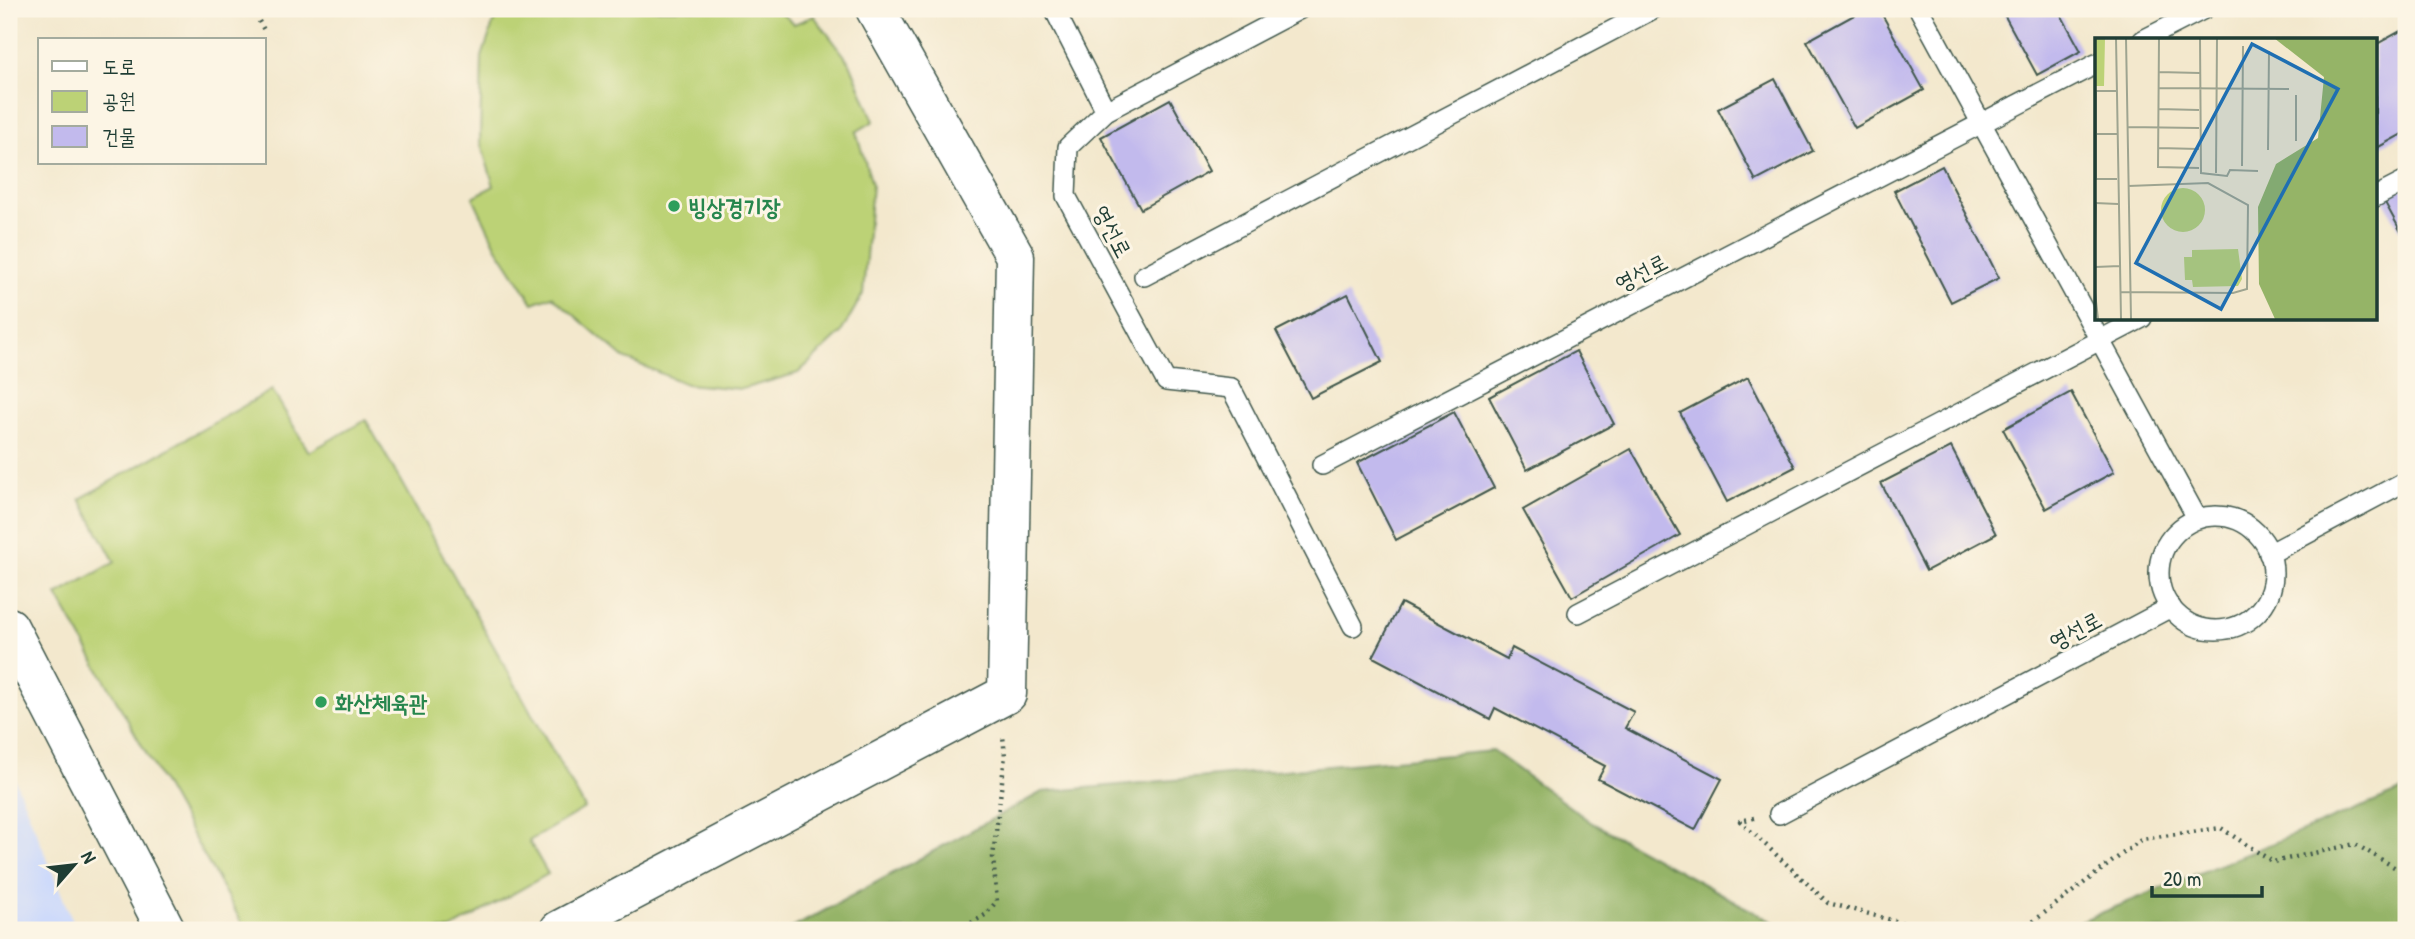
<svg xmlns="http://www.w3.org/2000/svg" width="2415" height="939" viewBox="0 0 2415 939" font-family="'Patrick Hand','Poor Story',sans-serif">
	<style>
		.built { fill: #cedafa }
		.green { fill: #bcd276; stroke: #6e8855; stroke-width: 2 }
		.forest { fill: #95b467; stroke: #5a784e; stroke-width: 2 }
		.building { fill: #c2baed }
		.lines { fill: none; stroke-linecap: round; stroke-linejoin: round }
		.lane-casing { stroke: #3f574b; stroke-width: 22 }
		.street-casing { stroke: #3f574b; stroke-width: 41 }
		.path { stroke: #3f574b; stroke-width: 4.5; stroke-dasharray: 2 5; stroke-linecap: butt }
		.lane { stroke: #fff; stroke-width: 19 }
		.street { stroke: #fff; stroke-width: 38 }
		.leisure-dot { fill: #2e9e5b; stroke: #fcf5e5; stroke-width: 2.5 }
		.labels { text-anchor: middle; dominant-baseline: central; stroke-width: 6; stroke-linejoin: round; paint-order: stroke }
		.leisure-label { font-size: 23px; font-weight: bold; fill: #27864d; stroke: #fcf5e5; text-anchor: start }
		.street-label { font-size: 23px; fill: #1f3d34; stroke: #fcf5e5 }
		.inset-road { fill: none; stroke: #9ea490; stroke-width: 2 }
		.view { fill: #1f6fb2; fill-opacity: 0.15; stroke: #1f6fb2; stroke-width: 3.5 }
		.inset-edge { fill: none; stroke: #1f3d34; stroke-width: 3.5 }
	</style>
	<rect width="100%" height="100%" fill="#fcf5e5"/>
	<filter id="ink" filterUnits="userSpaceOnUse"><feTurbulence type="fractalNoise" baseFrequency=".0143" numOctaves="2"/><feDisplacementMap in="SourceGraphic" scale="14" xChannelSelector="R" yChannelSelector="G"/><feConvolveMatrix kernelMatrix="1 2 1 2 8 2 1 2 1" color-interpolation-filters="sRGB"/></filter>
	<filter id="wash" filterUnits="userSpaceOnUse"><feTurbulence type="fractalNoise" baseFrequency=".00686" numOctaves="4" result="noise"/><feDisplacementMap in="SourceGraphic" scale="28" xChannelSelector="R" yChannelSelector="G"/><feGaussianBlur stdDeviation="1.57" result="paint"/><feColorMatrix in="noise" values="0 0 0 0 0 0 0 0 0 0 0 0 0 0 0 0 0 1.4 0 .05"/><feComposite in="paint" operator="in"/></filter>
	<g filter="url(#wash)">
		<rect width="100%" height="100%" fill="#f3e8cd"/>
		<!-- built -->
		<polygon class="built" points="9,765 76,930 9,930"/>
		<!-- green -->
		<g class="green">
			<polygon points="498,9 777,9 794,24 814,16 850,63 874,121 856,132 872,184 863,294 840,334 798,373 742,389 686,384 624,358 552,296 533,303 496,246 473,197 494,186 480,141 482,57"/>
			<polygon points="272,390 309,452 366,420 585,808 529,841 548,874 449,930 246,930 57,595 115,562 80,499"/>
		</g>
		<!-- forest -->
		<g class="forest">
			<polygon points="1493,751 1592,823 1787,930 789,930 1042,792"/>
			<polygon points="2406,789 2406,930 2059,930"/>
		</g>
		<g id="blocks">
			<!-- building -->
			<g class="building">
				<polygon points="1865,9 1879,9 1924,90 1855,128 1807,41"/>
				<polygon points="2001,9 2058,9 2081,51 2037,75"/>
				<polygon points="2406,28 2406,132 2375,149 2375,45"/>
				<polygon points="1775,79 1813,151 1756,181 1718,109"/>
				<polygon points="1170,99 1209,171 1141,209 1101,137"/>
				<polygon points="1942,166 1999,278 1951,302 1894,191"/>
				<polygon points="2406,186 2406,241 2383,199"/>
				<polygon points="1348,294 1382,362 1311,398 1276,331"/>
				<polygon points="1576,351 1614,424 1527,470 1489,397"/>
				<polygon points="1748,377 1795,467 1727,502 1680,413"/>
				<polygon points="2071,392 2114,472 2046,509 2003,429"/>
				<polygon points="1454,412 1494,488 1396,540 1357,463"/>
				<polygon points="1951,447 1996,534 1926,571 1881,483"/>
				<polygon points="1631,449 1680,535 1572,597 1523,510"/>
				<polygon points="1401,603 1507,659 1512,648 1634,712 1625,728 1722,779 1695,830 1598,779 1605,766 1495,708 1490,719 1373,657"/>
			</g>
		</g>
	</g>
	<g filter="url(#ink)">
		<use href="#blocks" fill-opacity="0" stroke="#3f574b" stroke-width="2"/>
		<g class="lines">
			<defs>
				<g id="lane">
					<polyline points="1054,9 1106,111"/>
					<polyline points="1300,9 1106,111 1068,147 1066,196 1166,381 1231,388 1353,626"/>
					<polyline points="1919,9 2197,518"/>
					<polyline points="2143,40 2204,9"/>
					<polyline points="2375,197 2406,181"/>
					<polyline points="1144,276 1653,9"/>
					<polyline points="1322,465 2096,64"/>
					<circle cx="2216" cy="573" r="57"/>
					<polyline points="2269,554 2406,481"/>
					<polyline points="1578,613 2142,318"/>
					<polyline points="1779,814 2171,607"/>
				</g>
				<g id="street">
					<polyline points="9,627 166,930"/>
					<polyline points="559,930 1007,694 1015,256 875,9"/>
				</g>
			</defs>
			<!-- lane casing -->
			<use href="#lane" class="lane-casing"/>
			<!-- street casing -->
			<use href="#street" class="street-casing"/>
			<!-- path -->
			<g class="path">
				<polyline points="252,9 264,30"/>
				<polyline points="1754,818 1740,821 1828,903 1929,930"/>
				<polyline points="959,930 985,915 997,901 993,857 1005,756 1003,736"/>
				<polyline points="2022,930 2142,839 2221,828 2273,862 2355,844 2406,874"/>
			</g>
			<!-- lane -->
			<use href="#lane" class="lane"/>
			<!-- street -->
			<use href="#street" class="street"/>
		</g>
	</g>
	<!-- markers -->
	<g class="leisure-dot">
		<circle cx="674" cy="206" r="7"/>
		<circle cx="321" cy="702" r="7"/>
	</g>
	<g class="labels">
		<!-- leisure labels -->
		<g class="leisure-label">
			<text x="688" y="206">빙상경기장</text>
			<text x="335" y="702">화산체육관</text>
		</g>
		<!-- street labels -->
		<g class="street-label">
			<text transform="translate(1113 231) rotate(62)">영선로</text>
			<text transform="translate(1641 272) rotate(-27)">영선로</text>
			<text transform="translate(2075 630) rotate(-28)">영선로</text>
		</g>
	</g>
	<!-- overview -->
	<g transform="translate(2095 38)">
		<rect width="282" height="282" fill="#f3e8cd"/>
		<path d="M 0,0 L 10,0 L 9,48 L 0,48 ZM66 172a22 22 0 1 1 44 0a22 22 0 1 1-44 0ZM 143,211 L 147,241 L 143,248 L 98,249 L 97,242 L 90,242 L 89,219 L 97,219 L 97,212 Z" fill="#bcd276"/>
		<path d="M 179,0 L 282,0 L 282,281 L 180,281 L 164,246 L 163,169 L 181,126 L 223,100 L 229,39 Z" fill="#95b467"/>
		<path class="inset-road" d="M 21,0 L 26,281M 31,0 L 36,281M 64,0 L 63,129 L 104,130M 105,0 L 106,135 L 132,138 L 135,132 L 163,133M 63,34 L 105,35M 63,50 L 194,51M 0,53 L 22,53M 63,71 L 104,72M 32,89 L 104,90M 0,96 L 22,96M 201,103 L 201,57M 63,110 L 104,111M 173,112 L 174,13M 147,128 L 148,8M 121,135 L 122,0M 0,141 L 22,141M 1,141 L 1,53M 0,165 L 23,166M 0,204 L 1,165M 0,229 L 25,228M 0,254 L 3,281M 25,254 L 138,255 L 152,251 L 153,167 L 113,145 L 33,148"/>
		<path class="view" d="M 157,6 L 243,51 L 126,271 L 41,225 Z"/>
		<rect width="282" height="282" class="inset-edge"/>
	</g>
	<!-- margin -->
	<rect width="2415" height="939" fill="none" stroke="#fcf5e5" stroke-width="35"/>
	<!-- legend -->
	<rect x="38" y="38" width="228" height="126" fill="#fcf5e5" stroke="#a4ab9e" stroke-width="2"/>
	<rect x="52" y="61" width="35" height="10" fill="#ffffff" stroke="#a4ab9e" stroke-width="2"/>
	<text x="102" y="74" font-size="21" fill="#1f3d34">도로</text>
	<rect x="52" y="91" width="35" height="21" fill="#bcd276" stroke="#a4ab9e" stroke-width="2"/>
	<text x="102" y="108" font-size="21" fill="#1f3d34">공원</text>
	<rect x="52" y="126" width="35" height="21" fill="#c2baed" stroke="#a4ab9e" stroke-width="2"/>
	<text x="102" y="144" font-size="21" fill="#1f3d34">건물</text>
	<!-- north arrow -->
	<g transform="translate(74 865) rotate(62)" stroke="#fcf5e5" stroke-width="5" paint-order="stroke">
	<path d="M0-5L12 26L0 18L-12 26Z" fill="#1f3d34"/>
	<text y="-10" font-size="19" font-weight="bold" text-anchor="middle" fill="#1f3d34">N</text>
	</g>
	<!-- scale -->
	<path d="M2152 886v10h110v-10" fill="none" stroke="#1f3d34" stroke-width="3.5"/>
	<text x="2163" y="886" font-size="21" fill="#1f3d34" stroke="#fcf5e5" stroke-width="5" paint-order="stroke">20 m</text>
</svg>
